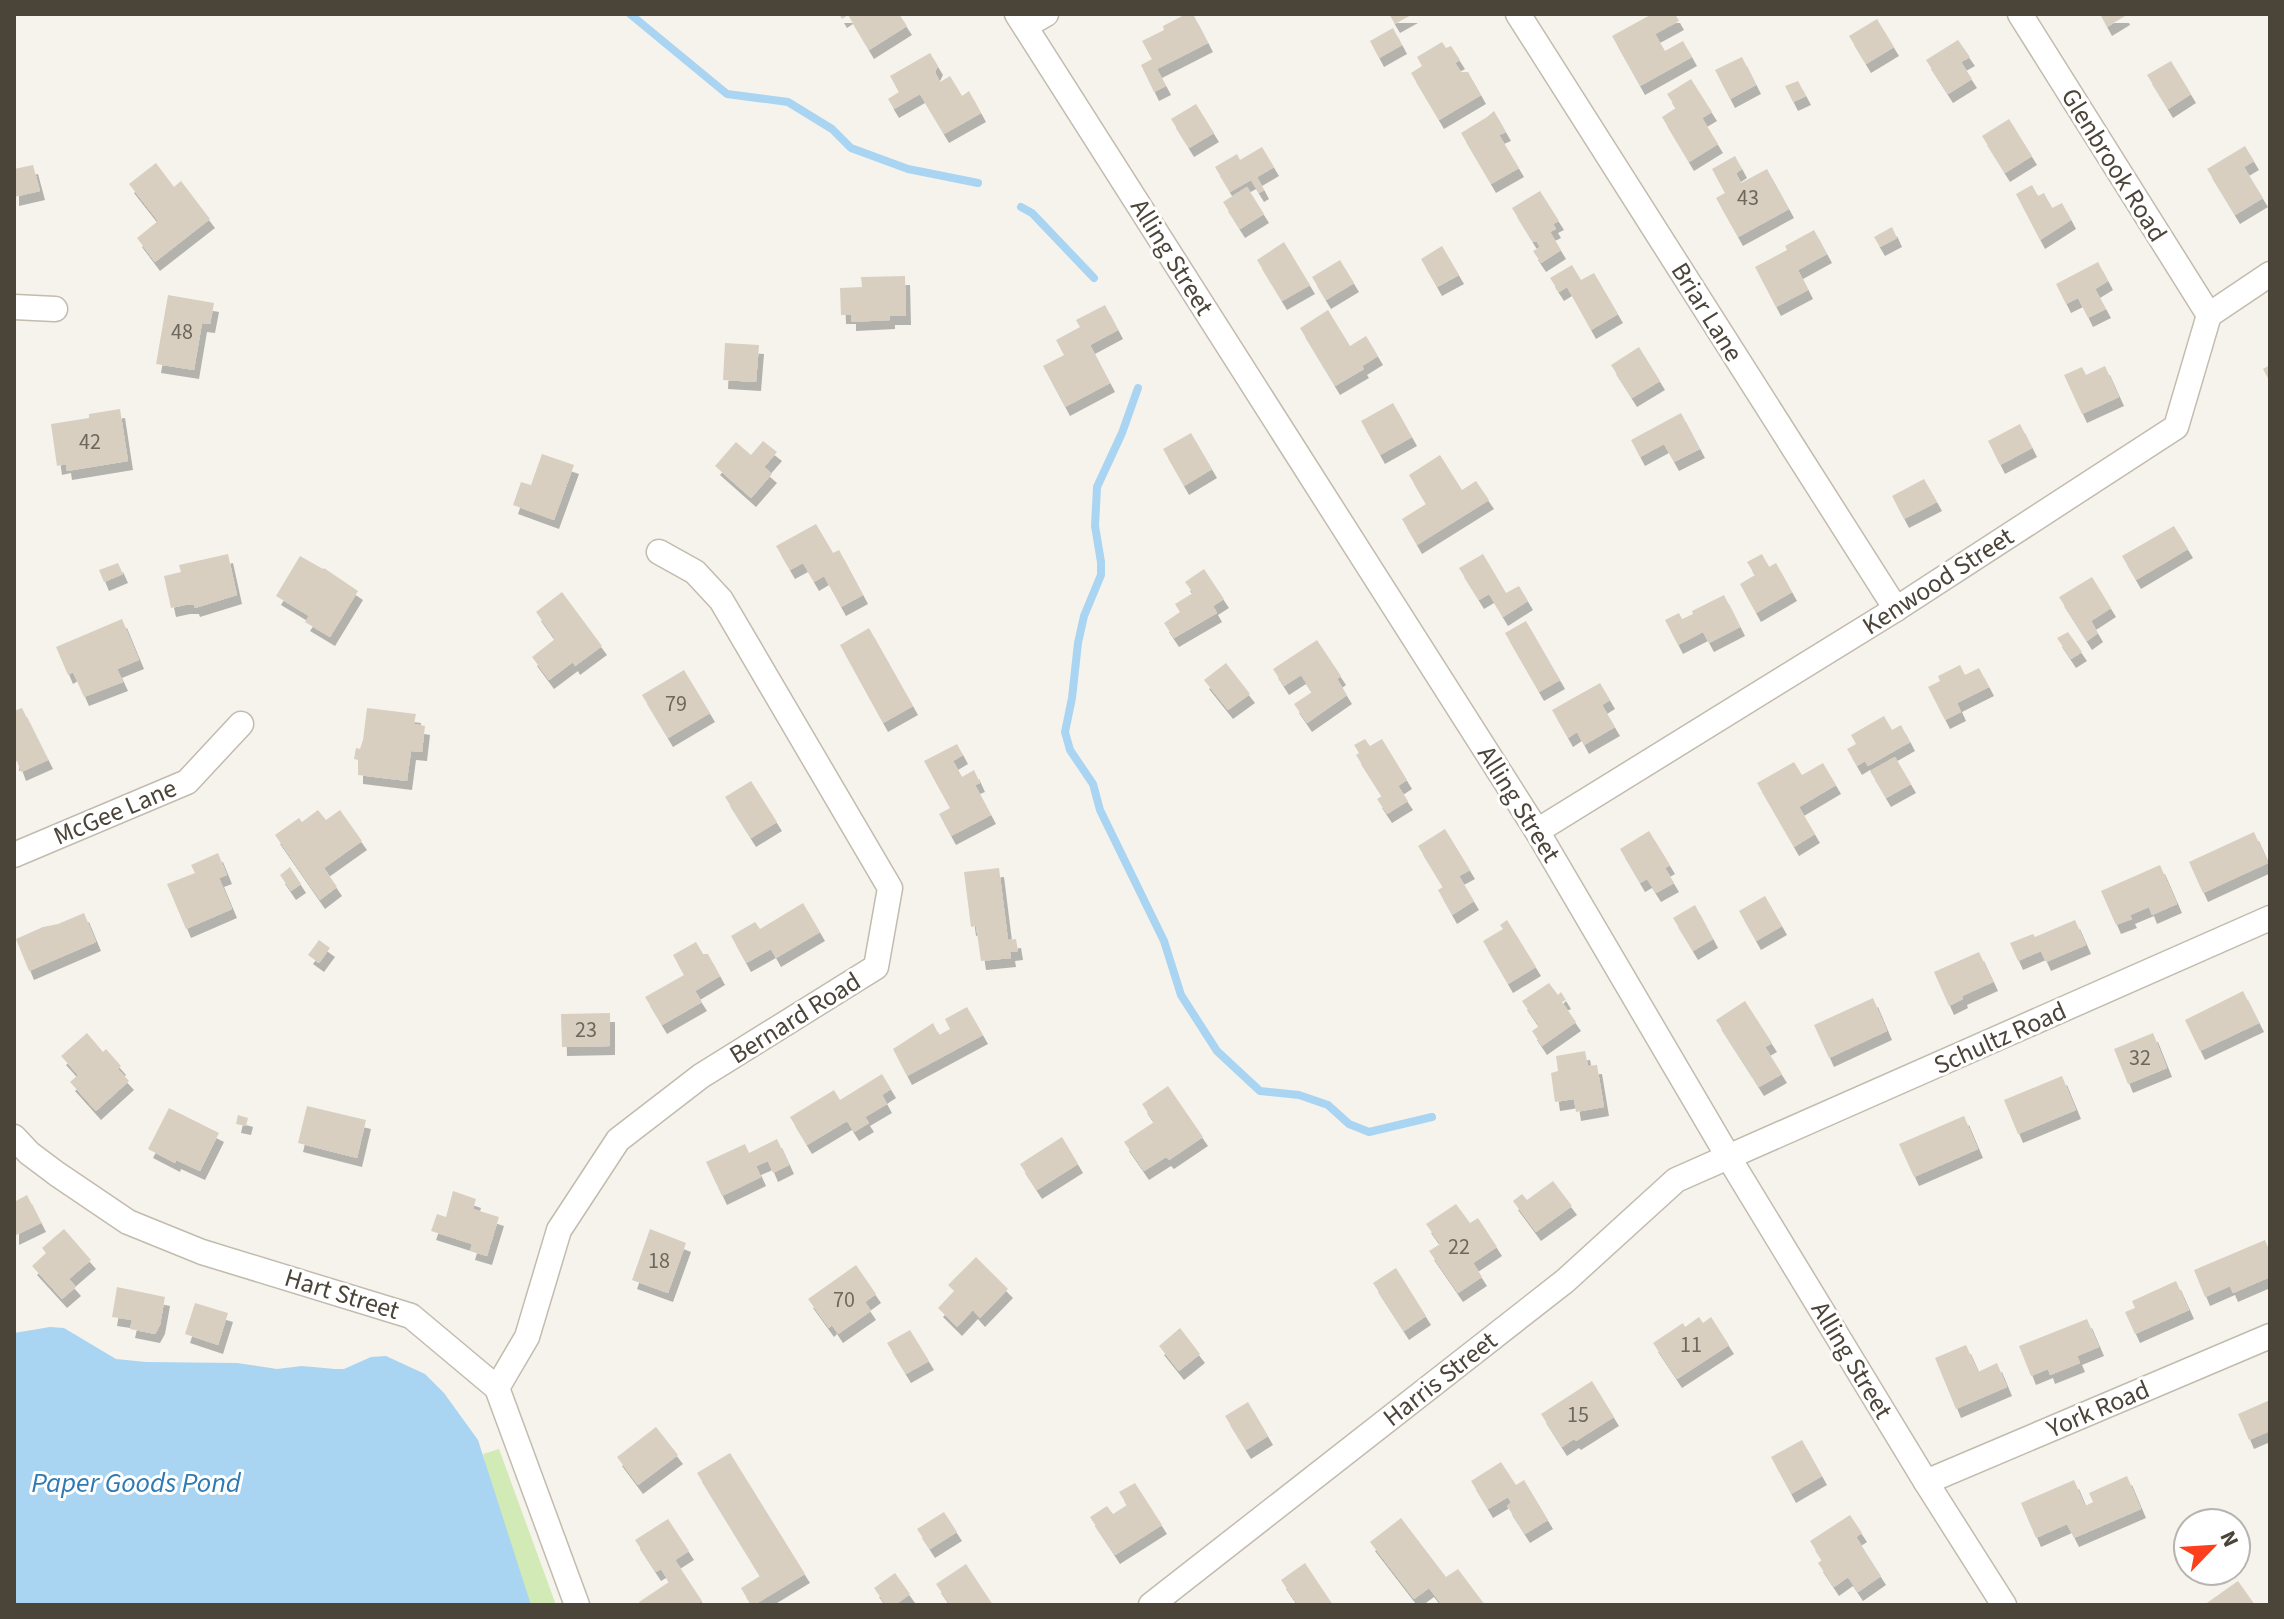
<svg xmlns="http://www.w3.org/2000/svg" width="2284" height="1619" viewBox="0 0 2284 1619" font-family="'Source Sans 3',sans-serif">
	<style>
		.green { fill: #d2eab5 }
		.water { fill: #a9d4f2 }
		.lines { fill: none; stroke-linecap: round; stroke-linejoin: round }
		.stream { stroke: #a9d4f2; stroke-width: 8 }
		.building { fill: #d8cfc1; filter: url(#shadow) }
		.minor-casing { stroke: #c2bbae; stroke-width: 27 }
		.minor { stroke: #fff; stroke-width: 24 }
		.labels { text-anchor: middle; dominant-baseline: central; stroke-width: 6; stroke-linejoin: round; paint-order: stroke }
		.number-label { font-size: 22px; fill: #6e675b }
		.street-label { font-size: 26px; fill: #4b4439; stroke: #fff }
		.water-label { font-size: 28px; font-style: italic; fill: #2e7ab2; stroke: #fff }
	</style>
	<defs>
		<filter id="shadow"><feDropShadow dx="5" dy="9" stdDeviation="0" flood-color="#0004"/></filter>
	</defs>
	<rect width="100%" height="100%" fill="#f6f3ec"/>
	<!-- green -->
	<polygon class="green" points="499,1449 556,1605 520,1605 483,1454"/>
	<!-- water -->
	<polygon class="water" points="50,1327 64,1328 116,1359 146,1362 237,1363 277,1369 302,1366 335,1369 344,1369 371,1357 386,1356 425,1374 444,1393 478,1440 531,1605 14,1605 14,1333"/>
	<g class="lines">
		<!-- stream -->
		<g class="stream">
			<polyline points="630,14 727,94 788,102 832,129 851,148 908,169 978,183"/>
			<polyline points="1021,207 1032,213 1094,278"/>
			<polyline points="1138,388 1122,433 1097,487 1095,526 1101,562 1101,575 1084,616 1078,643 1072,698 1065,732 1070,750 1093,784 1100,810 1164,941 1181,995 1217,1051 1260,1091 1299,1095 1328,1105 1349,1124 1369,1132 1432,1117"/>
		</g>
	</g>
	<!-- building -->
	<g class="building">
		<polygon points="839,14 899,14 907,26 869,50 848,15 842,19"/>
		<polygon points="1186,14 1193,14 1208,43 1157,69 1166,86 1154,92 1141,65 1152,59 1142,41 1164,30 1163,26"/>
		<polygon points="1389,14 1413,14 1395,24"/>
		<polygon points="1652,14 1675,14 1679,21 1655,34 1665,51 1683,41 1692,57 1640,86 1612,36"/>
		<polygon points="2100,14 2124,14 2125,16 2107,27"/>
		<polygon points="1877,19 1894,47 1866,64 1849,36"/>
		<polygon points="1393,28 1402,45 1379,58 1370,41"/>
		<polygon points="1958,40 1970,57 1961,62 1972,79 1948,94 1926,60"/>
		<polygon points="1442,42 1446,48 1451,46 1460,60 1455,63 1461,72 1468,72 1481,95 1439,120 1411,73 1422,66 1417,57"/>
		<polygon points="930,53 938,66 935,72 940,82 950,76 962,96 969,91 981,113 944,134 920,94 894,109 888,99 899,92 890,76"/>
		<polygon points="1742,57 1756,85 1730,99 1715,70"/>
		<polygon points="2171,61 2191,94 2168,109 2147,75"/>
		<polygon points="1691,79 1712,112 1702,118 1718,144 1689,162 1662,117 1676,108 1667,94"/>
		<polygon points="1798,81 1806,96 1793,102 1785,86"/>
		<polygon points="1196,104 1214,133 1189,148 1171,119"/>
		<polygon points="1494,111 1506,132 1499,135 1519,168 1491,184 1461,133 1487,117"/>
		<polygon points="2009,119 2032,156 2005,173 1982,136"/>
		<polygon points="2245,146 2254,161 2244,167 2263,198 2235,215 2207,169"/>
		<polygon points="1262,147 1274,167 1257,177 1264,190 1259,193 1251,180 1230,192 1215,167 1237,154 1240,160"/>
		<polygon points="1735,156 1742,169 1736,173 1741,183 1767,169 1789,209 1738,237 1716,198 1725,193 1712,169"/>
		<polygon points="156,163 174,187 181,181 210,219 155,262 137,238 158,221 129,184"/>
		<polygon points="33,165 40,191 14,197 14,169"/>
		<polygon points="2032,185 2038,196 2044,193 2052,208 2062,203 2071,220 2040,240 2016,194"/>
		<polygon points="1247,187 1264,214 1240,229 1223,202"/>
		<polygon points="1540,191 1559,221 1553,224 1556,229 1550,232 1561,250 1541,263 1533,251 1540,247 1537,242 1533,242 1512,208"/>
		<polygon points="1892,227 1897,238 1880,247 1874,237"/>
		<polygon points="1814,230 1827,254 1798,270 1808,290 1776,307 1755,267 1787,250 1785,246"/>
		<polygon points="1284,242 1310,285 1282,301 1257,260"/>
		<polygon points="1442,246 1459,275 1437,287 1421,259"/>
		<polygon points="1340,260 1354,283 1326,300 1312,277"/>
		<polygon points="2098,262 2108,281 2095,289 2106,309 2088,318 2078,298 2066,304 2056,284"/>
		<polygon points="1572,265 1581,280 1594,273 1618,314 1591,330 1567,287 1559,292 1550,278"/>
		<polygon points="905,276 906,316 890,316 890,320 851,322 851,315 841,315 840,288 862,287 861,277"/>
		<polygon points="168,295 214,303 210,324 202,323 194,370 156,364"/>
		<polygon points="1105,305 1118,330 1090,345 1110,383 1065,407 1043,366 1064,355 1056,340 1080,327 1076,320"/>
		<polygon points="1328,310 1350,346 1366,336 1378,356 1362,366 1364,369 1335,386 1300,328"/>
		<polygon points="725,343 759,345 756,382 723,380"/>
		<polygon points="1639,347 1660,381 1632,398 1611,365"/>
		<polygon points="2270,365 2270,382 2263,369"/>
		<polygon points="2105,366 2119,397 2082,414 2064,375 2082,367 2086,375"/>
		<polygon points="1393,403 1412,437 1380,455 1361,421"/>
		<polygon points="120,409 128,461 67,471 66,464 57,466 51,424 89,418 89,414"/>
		<polygon points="1681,413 1700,449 1674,462 1664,444 1640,457 1631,440"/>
		<polygon points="2020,424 2032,448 2000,465 1988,441"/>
		<polygon points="1191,433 1212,469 1184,486 1163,449"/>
		<polygon points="763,441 777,452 764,467 772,474 751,498 715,466 736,442 751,455"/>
		<polygon points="542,454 574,465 554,520 513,505 521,482 531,485"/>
		<polygon points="1440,455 1462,490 1476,481 1489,500 1417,545 1402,519 1426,504 1409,475"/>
		<polygon points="1924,479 1937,502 1904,519 1892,496"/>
		<polygon points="816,524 833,553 839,550 863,595 841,607 824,576 814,582 803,563 790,570 776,546"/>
		<polygon points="2174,526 2188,549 2136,580 2122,556"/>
		<polygon points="228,554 237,595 195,608 194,605 185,605 171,608 164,576 181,572 179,565"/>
		<polygon points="1483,554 1506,593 1519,586 1528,601 1503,617 1489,594 1479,600 1459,568"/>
		<polygon points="1762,554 1769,567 1776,563 1792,592 1756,613 1740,584 1755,575 1747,562"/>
		<polygon points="300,556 323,569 324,568 358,591 330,637 305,622 309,616 276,596"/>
		<polygon points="118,563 123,574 104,582 99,570"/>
		<polygon points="1204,569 1224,599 1213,606 1217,613 1174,638 1164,623 1180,612 1175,604 1193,593 1185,582"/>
		<polygon points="2092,577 2111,608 2091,621 2098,633 2087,641 2059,597"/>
		<polygon points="562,592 602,646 575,666 573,662 549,680 532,657 555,639 536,612"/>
		<polygon points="1724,595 1740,627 1709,643 1703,632 1678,645 1665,620 1679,613 1682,619 1693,614 1692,611"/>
		<polygon points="122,619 139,660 117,669 123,682 84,697 73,672 68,675 56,647"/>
		<polygon points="1526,621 1560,680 1539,692 1505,633"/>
		<polygon points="869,628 913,706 883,723 840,645"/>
		<polygon points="2068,632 2082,652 2071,659 2057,638"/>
		<polygon points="1317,640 1341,676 1337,679 1347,695 1307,723 1294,704 1312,692 1301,675 1284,686 1273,669"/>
		<polygon points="1226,663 1250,694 1228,710 1204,680"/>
		<polygon points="1960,665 1965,675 1979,668 1989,687 1957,703 1961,712 1945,720 1928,687 1940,681 1938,676"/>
		<polygon points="684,670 710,713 668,738 642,695"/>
		<polygon points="1600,683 1610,700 1602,705 1615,727 1584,745 1577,732 1568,738 1552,710"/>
		<polygon points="22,708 48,760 21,772 17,761 14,762 14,711"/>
		<polygon points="367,708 416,714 414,724 425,726 422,752 411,751 407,781 358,775 358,760 354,759 356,748 360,749 363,740"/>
		<polygon points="1884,716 1892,730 1901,725 1910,742 1868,766 1865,761 1857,766 1847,749 1856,744 1851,735"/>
		<polygon points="1365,739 1370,746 1382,739 1407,780 1398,786 1408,801 1387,814 1377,799 1382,796 1356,755 1359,753 1354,745"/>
		<polygon points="957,744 963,755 953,761 962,777 974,770 980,783 975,785 991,815 951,836 939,814 950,808 924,761"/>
		<polygon points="1895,757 1911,784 1886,798 1870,771"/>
		<polygon points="1794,762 1802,775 1823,763 1836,785 1799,807 1815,834 1794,847 1757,783"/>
		<polygon points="751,781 777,822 751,838 725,797"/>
		<polygon points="318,810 326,820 340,810 362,841 324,868 337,887 320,900 275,835 299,818 302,822"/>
		<polygon points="1445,829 1470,870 1459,876 1474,901 1452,915 1438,890 1443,887 1418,846"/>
		<polygon points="1649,831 1670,865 1665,868 1674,883 1656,893 1647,879 1640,883 1620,849"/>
		<polygon points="2254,832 2268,863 2203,893 2189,862"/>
		<polygon points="218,853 227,875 219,878 232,909 186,929 167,884 195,873 191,865"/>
		<polygon points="2160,865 2177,904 2152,915 2149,907 2130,915 2132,919 2116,925 2101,891"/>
		<polygon points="290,867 301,884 291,891 280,875"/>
		<polygon points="999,868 1008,940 1016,939 1018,951 1010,952 1011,958 981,961 976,926 971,927 964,872"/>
		<polygon points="1765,896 1782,926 1756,941 1739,911"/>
		<polygon points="803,903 820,932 776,958 771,949 746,963 731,936 755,922 760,929"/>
		<polygon points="1695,905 1713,939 1693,951 1673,918"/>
		<polygon points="84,913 96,942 29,971 16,939 43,927 58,924"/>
		<polygon points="1507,920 1536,967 1508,984 1483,941 1503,929 1500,925"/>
		<polygon points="2075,920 2086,945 2046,962 2041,951 2018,961 2010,943 2033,934 2035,937"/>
		<polygon points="319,940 330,948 319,963 308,955"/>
		<polygon points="696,942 703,954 708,954 720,976 695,991 702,1002 662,1025 645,997 684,975 673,955"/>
		<polygon points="1979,952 1993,982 1962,996 1963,999 1949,1006 1934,972"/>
		<polygon points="1549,983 1558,995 1561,992 1566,1000 1562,1002 1576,1022 1542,1046 1532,1031 1539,1026 1522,1001"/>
		<polygon points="2243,991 2259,1023 2200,1051 2185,1020"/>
		<polygon points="1873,998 1887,1031 1829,1058 1814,1025"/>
		<polygon points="1745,1001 1772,1043 1765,1047 1782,1074 1759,1087 1716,1020"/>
		<polygon points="967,1007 983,1035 907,1076 893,1049 933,1023 939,1035 950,1029 945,1019"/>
		<polygon points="610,1013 610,1046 562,1047 561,1014"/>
		<polygon points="87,1033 103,1052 106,1049 121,1066 118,1069 129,1081 96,1111 70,1082 78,1075 61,1056"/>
		<polygon points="2153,1033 2167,1068 2128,1084 2114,1049"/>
		<polygon points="1585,1051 1588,1066 1597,1065 1604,1107 1576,1112 1574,1099 1555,1102 1551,1073 1558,1071 1556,1056"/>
		<polygon points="882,1074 891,1089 882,1095 887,1104 865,1117 869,1123 854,1132 847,1121 807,1145 790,1117 834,1090 840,1100"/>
		<polygon points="2062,1076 2076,1110 2018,1134 2004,1100"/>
		<polygon points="1168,1086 1203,1137 1169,1160 1166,1157 1144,1171 1124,1142 1154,1122 1142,1104"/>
		<polygon points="307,1106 366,1120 357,1158 298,1143"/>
		<polygon points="169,1108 219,1133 200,1171 176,1160 175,1163 148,1149"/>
		<polygon points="238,1115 248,1118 246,1126 236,1124"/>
		<polygon points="1964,1116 1978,1149 1914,1177 1899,1144"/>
		<polygon points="1062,1137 1078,1164 1037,1190 1020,1164"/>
		<polygon points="777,1139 789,1165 773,1173 768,1161 756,1166 761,1177 722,1196 706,1162 745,1144 749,1153"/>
		<polygon points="1553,1181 1572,1206 1536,1232 1513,1201 1522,1194 1527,1200"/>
		<polygon points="453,1191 476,1199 473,1209 499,1217 487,1256 470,1251 472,1244 431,1231 437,1214 446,1217"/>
		<polygon points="27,1195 41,1223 14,1236 14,1202"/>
		<polygon points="1456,1204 1470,1223 1478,1218 1497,1247 1473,1263 1482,1277 1458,1293 1429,1251 1440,1244 1426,1224"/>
		<polygon points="64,1229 91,1260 69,1279 76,1287 62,1299 32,1266 46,1253 42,1248"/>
		<polygon points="650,1229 686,1243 668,1293 632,1280"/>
		<polygon points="2265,1240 2270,1252 2270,1277 2233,1293 2230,1286 2205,1297 2194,1270"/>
		<polygon points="976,1257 1008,1289 980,1318 973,1310 957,1327 938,1308 954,1291 948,1285"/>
		<polygon points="856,1265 876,1294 865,1302 871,1311 838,1334 832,1325 829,1328 808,1299"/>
		<polygon points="1396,1268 1426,1316 1404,1331 1373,1283"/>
		<polygon points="2176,1281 2189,1310 2135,1334 2125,1312 2135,1308 2132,1301"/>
		<polygon points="117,1287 165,1297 160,1325 155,1334 130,1329 132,1320 112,1317"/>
		<polygon points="195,1303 228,1313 218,1345 185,1334"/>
		<polygon points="1699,1317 1703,1323 1711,1317 1729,1345 1677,1379 1653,1343 1683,1323 1685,1327"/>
		<polygon points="2087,1319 2099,1347 2077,1356 2080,1363 2050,1375 2048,1369 2031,1376 2019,1346"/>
		<polygon points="1180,1328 1200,1354 1179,1371 1159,1346"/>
		<polygon points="910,1330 929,1361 906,1374 887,1343"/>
		<polygon points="1966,1345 1978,1372 1997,1363 2007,1387 1956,1409 1935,1358"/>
		<polygon points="1592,1381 1614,1417 1576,1441 1574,1439 1562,1447 1541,1414"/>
		<polygon points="2270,1400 2270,1431 2249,1440 2238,1414"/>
		<polygon points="1248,1402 1268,1436 1246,1450 1225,1416"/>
		<polygon points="656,1427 678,1455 638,1485 617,1457"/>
		<polygon points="1802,1440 1822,1476 1791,1494 1771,1457"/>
		<polygon points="730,1453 805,1574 754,1605 751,1605 741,1588 760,1576 697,1473"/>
		<polygon points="1501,1462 1516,1485 1524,1480 1548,1520 1525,1534 1507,1506 1511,1503 1508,1497 1488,1509 1471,1481"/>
		<polygon points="2127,1476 2141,1509 2074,1538 2067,1524 2036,1538 2021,1503 2074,1480 2085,1506 2093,1502 2089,1493"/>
		<polygon points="1135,1483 1162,1525 1115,1555 1090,1517 1107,1506 1113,1514 1127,1505 1119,1492"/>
		<polygon points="944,1512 957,1532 930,1549 917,1529"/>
		<polygon points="1850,1515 1862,1533 1856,1537 1881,1576 1858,1592 1848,1577 1834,1587 1818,1563 1822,1560 1810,1541"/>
		<polygon points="1401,1518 1446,1577 1458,1569 1485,1605 1442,1605 1429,1588 1414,1599 1370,1542"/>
		<polygon points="668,1519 689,1551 675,1560 702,1601 695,1605 641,1605 639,1602 669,1582 661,1569 656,1572 635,1540"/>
		<polygon points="1305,1563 1333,1605 1298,1605 1281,1580"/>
		<polygon points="966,1564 993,1605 950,1605 936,1584"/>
		<polygon points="895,1573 910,1594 895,1605 886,1605 874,1588"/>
		<polygon points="2238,1581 2255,1605 2204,1605"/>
	</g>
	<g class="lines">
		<defs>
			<g id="minor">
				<polyline points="1017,14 1537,831 1729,1158 1926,1482 2004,1605"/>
				<polyline points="1518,14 1896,609"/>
				<polyline points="2020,14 2209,315"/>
				<polyline points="1025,26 1046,14"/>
				<polyline points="14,307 55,309"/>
				<polyline points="1537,831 1896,609 2176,427 2209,315 2270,274"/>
				<polyline points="14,855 187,782 241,724"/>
				<polyline points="14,1137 29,1153 57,1174 128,1222 202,1252 411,1316 497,1388 577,1605"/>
				<polyline points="497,1388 527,1337 559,1230 618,1140 701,1076 876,967 890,888 721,600 695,572 659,552"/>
				<polyline points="1926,1482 2270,1336"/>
				<polyline points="1151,1605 1565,1281 1676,1180 2270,918"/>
			</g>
		</defs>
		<!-- minor casing -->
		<use href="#minor" class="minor-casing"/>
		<!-- minor -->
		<use href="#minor" class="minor"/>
	</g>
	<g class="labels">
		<!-- number labels -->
		<g class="number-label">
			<text x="1748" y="198">43</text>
			<text x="182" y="332">48</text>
			<text x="90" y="442">42</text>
			<text x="676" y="704">79</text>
			<text x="586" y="1030">23</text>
			<text x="2140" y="1058">32</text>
			<text x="1459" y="1247">22</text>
			<text x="659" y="1261">18</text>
			<text x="844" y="1300">70</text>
			<text x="1691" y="1345">11</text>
			<text x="1578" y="1415">15</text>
		</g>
		<!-- street labels -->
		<g class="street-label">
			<text transform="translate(2114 165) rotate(58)">Glenbrook Road</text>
			<text transform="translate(1172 257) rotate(58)">Alling Street</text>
			<text transform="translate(1707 312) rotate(58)">Briar Lane</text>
			<text transform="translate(1938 581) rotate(-33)">Kenwood Street</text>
			<text transform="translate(1519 804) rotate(58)">Alling Street</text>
			<text transform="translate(115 812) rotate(-23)">McGee Lane</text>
			<text transform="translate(795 1018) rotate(-32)">Bernard Road</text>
			<text transform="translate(2000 1038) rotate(-24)">Schultz Road</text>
			<text transform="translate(342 1294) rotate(17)">Hart Street</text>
			<text transform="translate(1852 1360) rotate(59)">Alling Street</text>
			<text transform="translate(1440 1379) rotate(-38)">Harris Street</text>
			<text transform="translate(2098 1409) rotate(-23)">York Road</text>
		</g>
		<!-- water labels -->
		<g class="water-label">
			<text x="136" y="1483">Paper Goods Pond</text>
		</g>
	</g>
	<!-- border -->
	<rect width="2284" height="1619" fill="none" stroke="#4b4439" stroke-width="32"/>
	<!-- north arrow -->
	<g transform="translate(2212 1547) rotate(65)"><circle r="38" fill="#ffffff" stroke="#b7b4b0" stroke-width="2"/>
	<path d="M0-6L14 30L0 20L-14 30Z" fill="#fc3f1d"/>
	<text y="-12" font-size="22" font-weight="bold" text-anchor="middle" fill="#4b4439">N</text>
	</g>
</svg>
